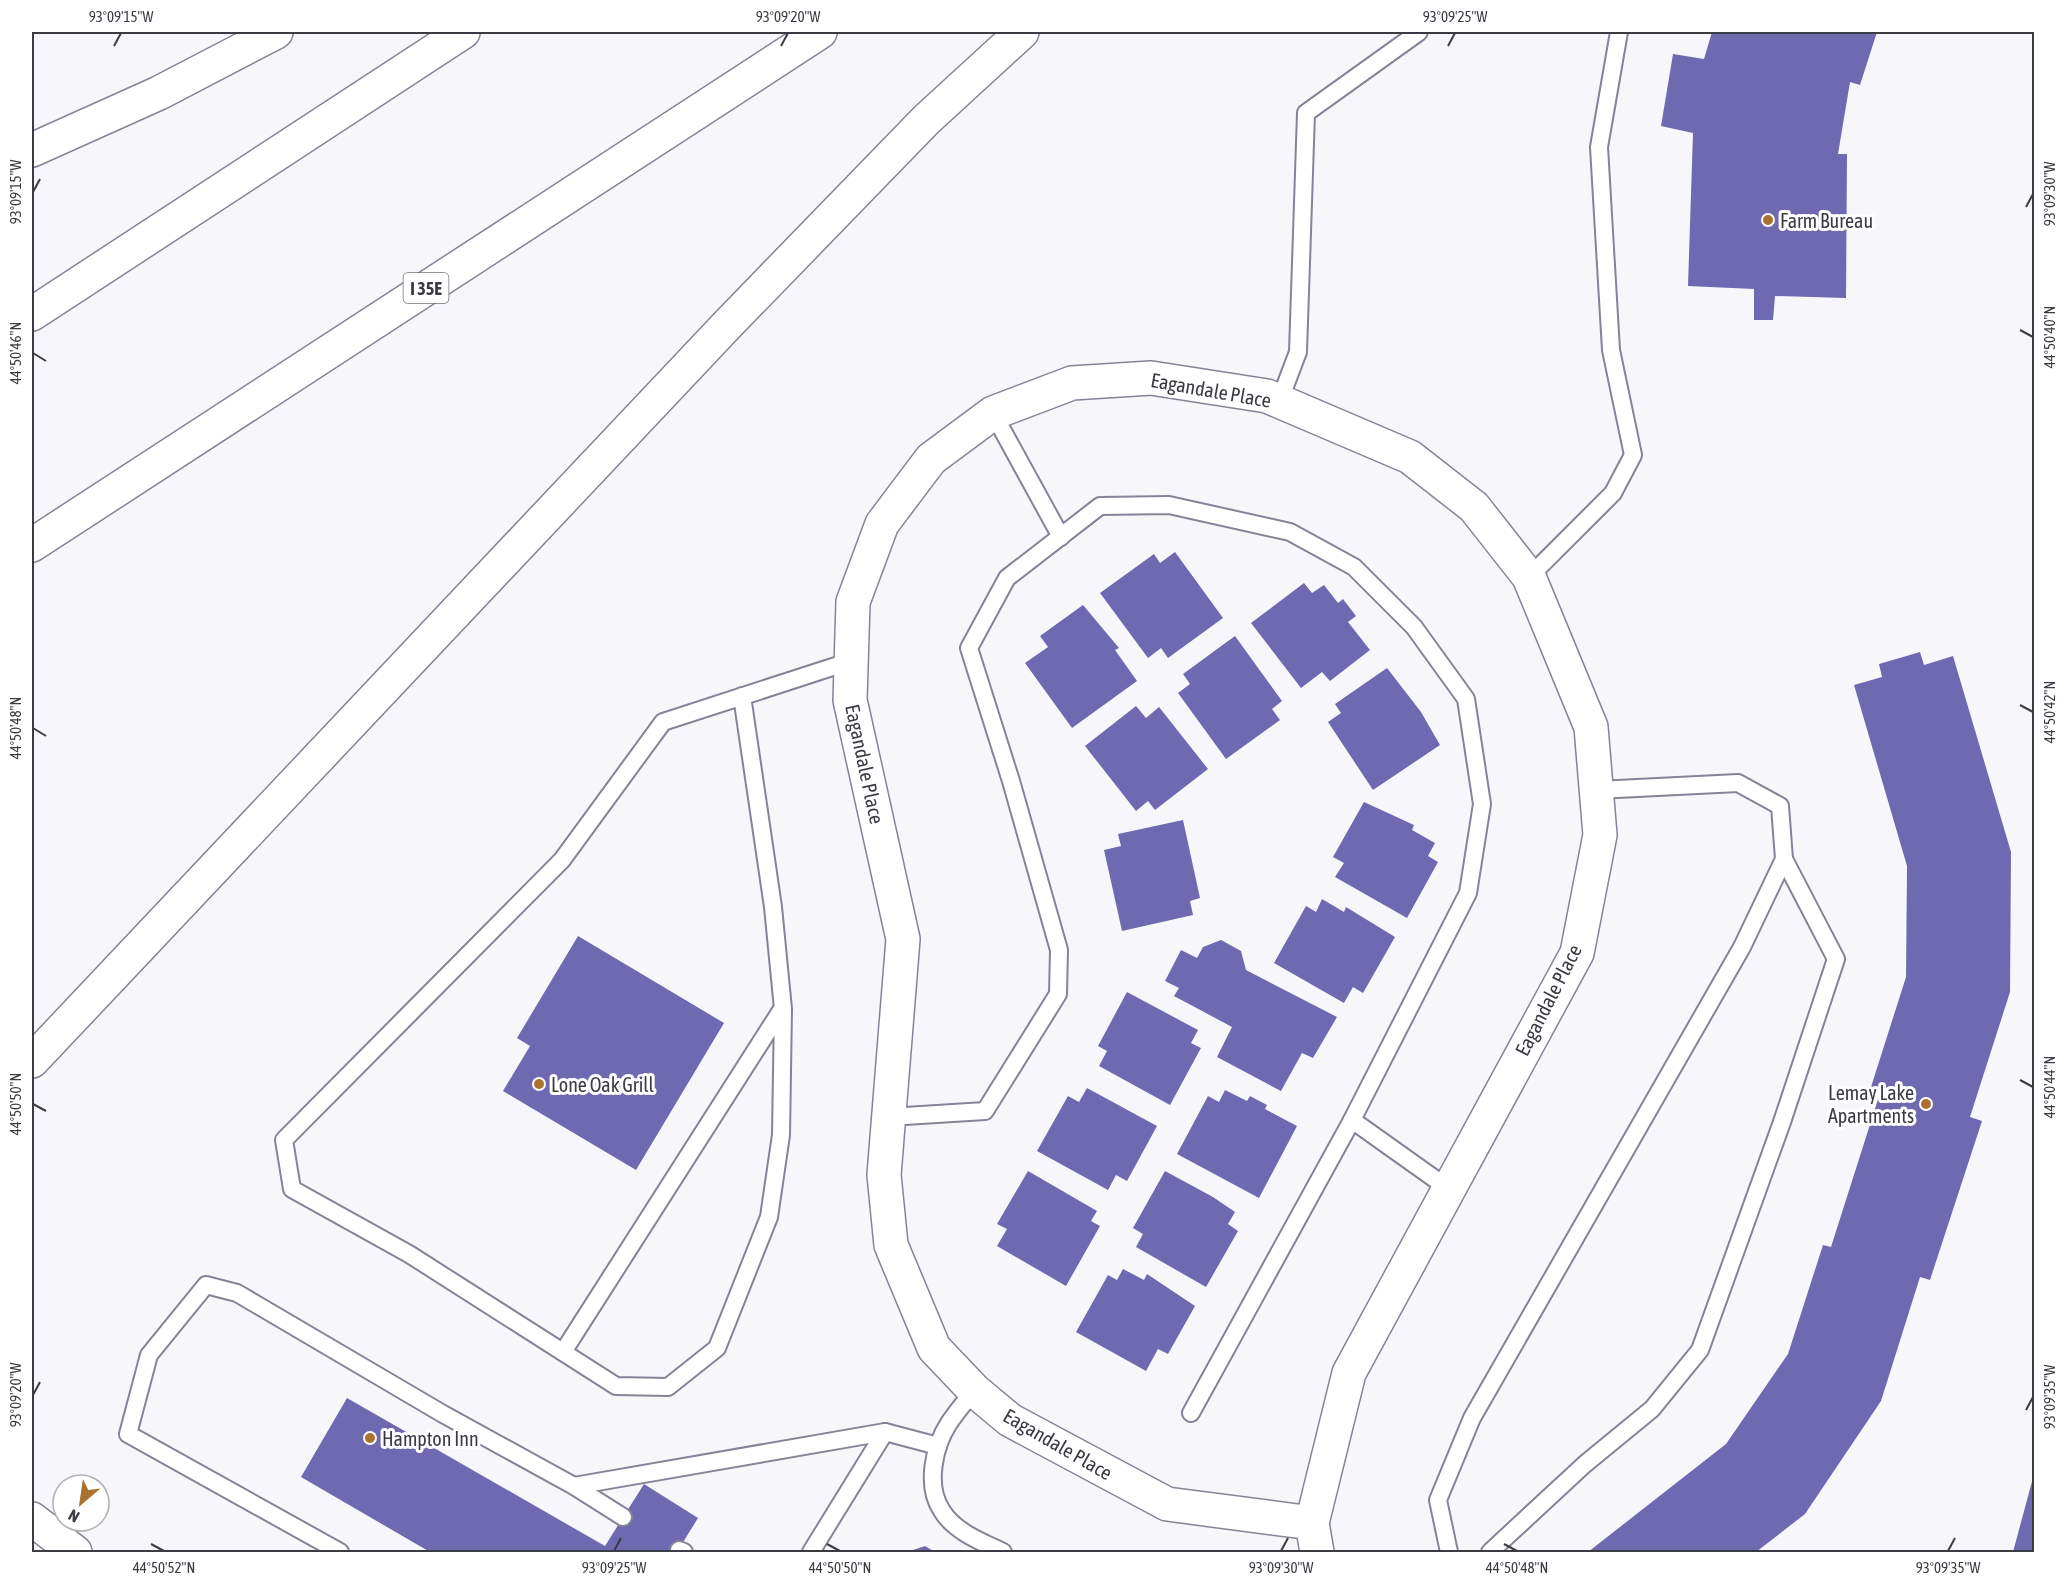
<svg xmlns="http://www.w3.org/2000/svg" width="2066" height="1584" viewBox="0 0 2066 1584" font-family="'Asap Condensed',sans-serif">
	<style>
		.building { fill: #6e69b0 }
		.lines { fill: none; stroke-linecap: round; stroke-linejoin: round }
		.service-casing { stroke: #848498; stroke-width: 20 }
		.minor-casing { stroke: #848498; stroke-width: 36 }
		.tertiary-casing { stroke: #848498; stroke-width: 36 }
		.secondary-casing { stroke: #848498; stroke-width: 36 }
		.motorway-casing { stroke: #848498; stroke-width: 36 }
		.service { stroke: #fff; stroke-width: 16 }
		.minor { stroke: #fff; stroke-width: 33 }
		.tertiary { stroke: #fff; stroke-width: 33 }
		.secondary { stroke: #fff; stroke-width: 33 }
		.motorway { stroke: #fff; stroke-width: 33 }
		.ticks { fill: none; stroke: #3b3b43; stroke-width: 2 }
		.poi-dot { fill: #aa7130; stroke: #fff; stroke-width: 2 }
		.labels { text-anchor: middle; dominant-baseline: central; stroke-width: 6; stroke-linejoin: round; paint-order: stroke }
		.shield { fill: #fff; stroke: #76767b; stroke-width: 1.5 }
		.shield-label { font-size: 18px; font-weight: bold; fill: #3b3b43 }
		.poi-label { font-size: 20px; fill: #3b3b43; stroke: #fff; text-anchor: start }
		.street-label { font-size: 20px; fill: #3b3b43; stroke: #fff }
		.neatline { fill: none; stroke: #3b3b43; stroke-width: 2 }
		.ticks-label { font-size: 15px; text-anchor: middle; fill: #3b3b43 }
	</style>
	<rect width="100%" height="100%" fill="#f7f7fb"/>
	<!-- building -->
	<g class="building">
		<polygon points="1712,32 1877,32 1860,85 1850,82 1838,154 1847,154 1846,298 1775,296 1773,320 1754,320 1754,289 1688,286 1693,133 1661,126 1673,54 1704,59"/>
		<polygon points="1175,552 1223,618 1168,658 1161,648 1148,658 1100,593 1154,554 1160,563"/>
		<polygon points="1304,583 1312,593 1324,585 1338,603 1343,599 1356,616 1348,622 1370,650 1330,681 1322,672 1301,688 1251,623"/>
		<polygon points="1083,605 1119,648 1115,650 1137,681 1072,728 1025,663 1048,647 1040,636"/>
		<polygon points="1235,636 1282,701 1272,709 1280,720 1226,759 1178,693 1190,684 1183,674"/>
		<polygon points="1920,652 1924,665 1953,656 2011,852 2010,992 1970,1117 1982,1121 1930,1280 1920,1277 1881,1401 1805,1514 1756,1552 1588,1552 1726,1444 1788,1354 1823,1245 1831,1247 1881,1090 1871,1087 1906,977 1907,866 1854,685 1882,677 1879,664"/>
		<polygon points="1387,668 1421,712 1440,745 1373,790 1328,722 1341,713 1335,704"/>
		<polygon points="1136,706 1146,718 1159,707 1208,769 1155,810 1148,801 1136,811 1085,746"/>
		<polygon points="1364,802 1414,825 1412,830 1435,843 1428,856 1438,862 1407,918 1335,877 1344,863 1333,857"/>
		<polygon points="1183,820 1200,898 1190,901 1193,915 1122,931 1104,850 1121,846 1118,834"/>
		<polygon points="1322,899 1344,912 1346,907 1395,937 1363,993 1353,987 1344,1003 1274,963 1306,906 1316,912"/>
		<polygon points="578,936 724,1023 636,1170 503,1091 530,1046 517,1038"/>
		<polygon points="1221,940 1241,951 1246,970 1337,1017 1313,1058 1302,1053 1281,1091 1217,1057 1232,1027 1174,996 1179,988 1165,981 1181,950 1197,958 1203,947"/>
		<polygon points="1127,992 1198,1030 1191,1043 1201,1048 1170,1105 1099,1066 1107,1051 1098,1046"/>
		<polygon points="1087,1088 1157,1126 1127,1181 1116,1175 1108,1190 1037,1151 1068,1096 1079,1102"/>
		<polygon points="1225,1090 1247,1101 1250,1096 1267,1105 1265,1109 1297,1126 1259,1198 1177,1154 1208,1096 1219,1102"/>
		<polygon points="1028,1171 1097,1211 1091,1221 1100,1226 1066,1286 997,1246 1007,1229 997,1224"/>
		<polygon points="1165,1171 1213,1197 1235,1212 1228,1224 1238,1231 1206,1287 1136,1247 1143,1234 1133,1228"/>
		<polygon points="1123,1269 1144,1280 1147,1274 1195,1306 1168,1354 1158,1349 1146,1371 1076,1332 1108,1275 1117,1280"/>
		<polygon points="347,1398 605,1546 644,1484 698,1518 677,1552 430,1552 301,1477"/>
		<polygon points="2034,1474 2034,1552 2013,1552"/>
		<polygon points="925,1546 935,1552 907,1552"/>
	</g>
	<g class="lines">
		<defs>
			<g id="service">
				<polyline points="1279,402 1298,352 1306,113 1419,32"/>
				<polyline points="993,413 1061,537"/>
				<polyline points="1529,577 1613,493 1633,455 1611,350 1599,147 1619,32"/>
				<polyline points="742,696 773,907 783,1009 781,1135 769,1217 717,1348 668,1387 616,1386 409,1254 292,1189 284,1140 562,860 663,722 851,661"/>
				<polyline points="889,1117 985,1111 1058,994 1059,950 1011,781 969,648 1007,578 1100,506 1169,505 1290,532 1354,567 1414,627 1466,699 1482,804 1468,893 1352,1120 1191,1413"/>
				<polyline points="1352,1120 1449,1189"/>
				<polyline points="563,1352 782,1009"/>
				<path d="M 974,1390 C 966,1401 957,1411 949,1423 C 934,1446 925,1486 942,1511 C 955,1532 982,1542 1003,1552"/>
				<polyline points="574,1486 623,1517"/>
				<polyline points="679,1550 684,1552"/>
				<polyline points="340,1552 128,1434 149,1355 206,1285 237,1293 443,1414 574,1486 885,1432 938,1446"/>
				<polyline points="811,1552 885,1432"/>
				<polyline points="1449,1552 1438,1500 1472,1418 1742,947 1784,859 1780,806 1738,783 1597,790"/>
				<polyline points="1490,1552 1585,1464 1652,1409 1700,1350 1782,1122 1836,959 1784,859"/>
			</g>
			<polygon id="minor" points="1151,378 1267,396 1410,457 1474,507 1529,577 1591,727 1600,835 1577,953 1349,1373 1312,1523 1167,1504 1010,1420 974,1390 934,1348 891,1245 884,1175 903,939 850,700 853,602 882,524 931,459 993,413 1072,383"/>
			<polyline id="tertiary" points="1312,1523 1317,1552"/>
			<polyline id="secondary" points="32,1519 75,1552"/>
			<g id="motorway">
				<polyline points="32,150 159,93 276,32"/>
				<polyline points="32,314 463,32"/>
				<polyline points="32,545 820,32"/>
				<polyline points="32,1061 727,325 926,120 1022,32"/>
			</g>
		</defs>
		<!-- service casing -->
		<use href="#service" class="service-casing"/>
		<!-- minor casing -->
		<use href="#minor" class="minor-casing"/>
		<!-- tertiary casing -->
		<use href="#tertiary" class="tertiary-casing"/>
		<!-- secondary casing -->
		<use href="#secondary" class="secondary-casing"/>
		<!-- motorway casing -->
		<use href="#motorway" class="motorway-casing"/>
		<!-- service -->
		<use href="#service" class="service"/>
		<!-- minor -->
		<use href="#minor" class="minor"/>
		<!-- tertiary -->
		<use href="#tertiary" class="tertiary"/>
		<!-- secondary -->
		<use href="#secondary" class="secondary"/>
		<!-- motorway -->
		<use href="#motorway" class="motorway"/>
	</g>
	<!-- ticks -->
	<path class="ticks" d="M 114,46 L 121,33M 781,46 L 788,33M 1448,46 L 1455,33M 33,192 L 40,179M 2026,207 L 2033,194M 2020,330 L 2033,337M 33,353 L 46,361M 2020,705 L 2033,712M 33,728 L 46,736M 2020,1080 L 2033,1087M 33,1104 L 46,1111M 33,1395 L 40,1382M 2026,1410 L 2033,1397M 151,1544 L 164,1551M 827,1544 L 840,1551M 1504,1544 L 1517,1551M 614,1551 L 621,1538M 1281,1551 L 1288,1538M 1948,1551 L 1955,1538"/>
	<!-- markers -->
	<g class="poi-dot">
		<circle cx="1768" cy="220" r="6"/>
		<circle cx="539" cy="1084" r="6"/>
		<circle cx="1926" cy="1104" r="6"/>
		<circle cx="370" cy="1438" r="6"/>
	</g>
	<g class="labels">
		<!-- shield labels -->
		<rect class="shield" x="403.5" y="273" width="45" height="30" rx="4.5"/>
		<g class="shield-label">
			<text x="426" y="288">I 35E</text>
		</g>
		<!-- poi labels -->
		<g class="poi-label">
			<text x="1780" y="220">Farm Bureau</text>
			<text x="551" y="1084">Lone Oak Grill</text>
			<text x="1914" y="1092" text-anchor="end">Lemay Lake<tspan x="1914" dy="23">Apartments</tspan></text>
			<text x="382" y="1438">Hampton Inn</text>
		</g>
		<!-- street labels -->
		<g class="street-label">
			<text transform="translate(1211 390) rotate(10)">Eagandale Place</text>
			<text transform="translate(865 764) rotate(78)">Eagandale Place</text>
			<text transform="translate(1548 1000) rotate(-63)">Eagandale Place</text>
			<text transform="translate(1058 1444) rotate(30)">Eagandale Place</text>
		</g>
	</g>
	<!-- border -->
	<rect width="2066" height="1584" fill="none" stroke="#ffffff" stroke-width="66"/>
	<!-- north arrow -->
	<g transform="translate(81 1503) rotate(209)"><circle r="28" fill="#ffffff" stroke="#b1b1b4" stroke-width="1.5"/>
	<path d="M0-4.5L10 22L0 15L-10 22Z" fill="#aa7130"/>
	<text y="-9" font-size="16" font-weight="bold" text-anchor="middle" fill="#3b3b43">N</text>
	</g>
	<rect x="33" y="33" width="2000" height="1518" class="neatline"/>
	<g class="ticks-label">
		<text x="121" y="22">93°09'15"W</text>
		<text x="788" y="22">93°09'20"W</text>
		<text x="1455" y="22">93°09'25"W</text>
		<text transform="translate(16 192) rotate(-90)" y="5">93°09'15"W</text>
		<text transform="translate(2050 194) rotate(-90)" y="5">93°09'30"W</text>
		<text transform="translate(2050 337) rotate(-90)" y="5">44°50'40"N</text>
		<text transform="translate(16 353) rotate(-90)" y="5">44°50'46"N</text>
		<text transform="translate(2050 712) rotate(-90)" y="5">44°50'42"N</text>
		<text transform="translate(16 728) rotate(-90)" y="5">44°50'48"N</text>
		<text transform="translate(2050 1087) rotate(-90)" y="5">44°50'44"N</text>
		<text transform="translate(16 1104) rotate(-90)" y="5">44°50'50"N</text>
		<text transform="translate(16 1395) rotate(-90)" y="5">93°09'20"W</text>
		<text transform="translate(2050 1397) rotate(-90)" y="5">93°09'35"W</text>
		<text x="164" y="1573">44°50'52"N</text>
		<text x="614" y="1573">93°09'25"W</text>
		<text x="840" y="1573">44°50'50"N</text>
		<text x="1281" y="1573">93°09'30"W</text>
		<text x="1517" y="1573">44°50'48"N</text>
		<text x="1948" y="1573">93°09'35"W</text>
	</g>
</svg>
